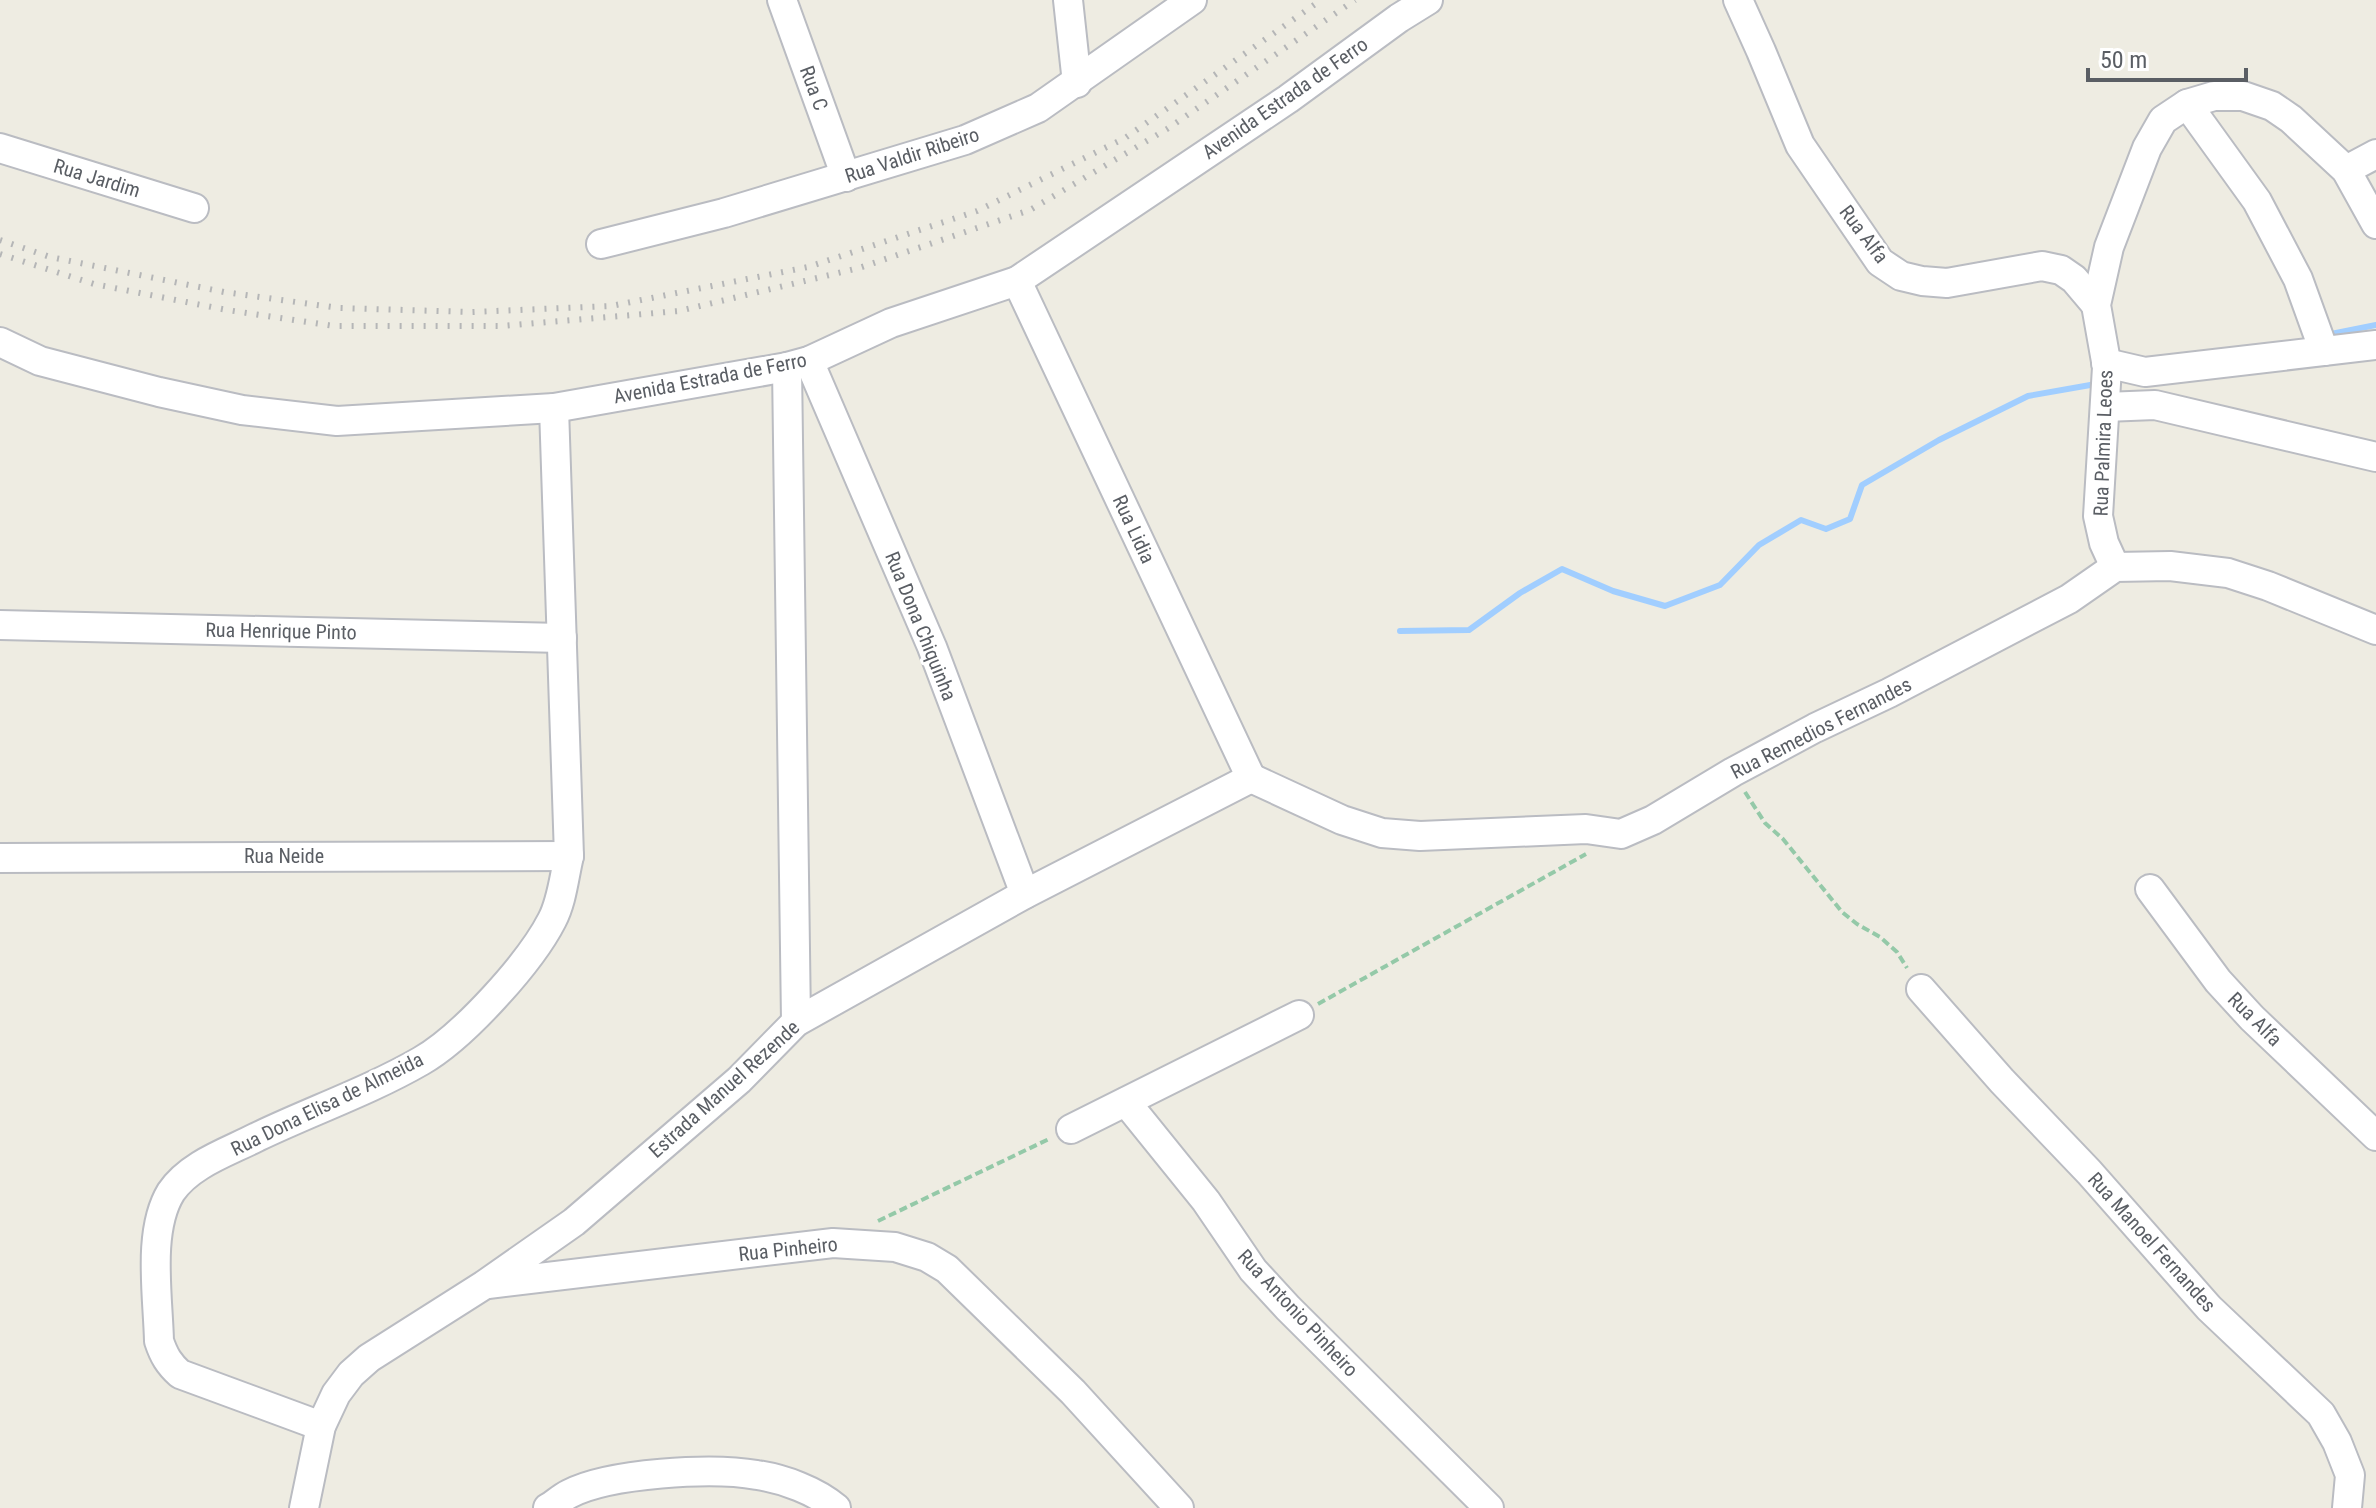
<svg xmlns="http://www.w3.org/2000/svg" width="2376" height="1508" viewBox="0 0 2376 1508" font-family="'Roboto Condensed',sans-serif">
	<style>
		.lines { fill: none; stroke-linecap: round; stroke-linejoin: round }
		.stream { stroke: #a1ceff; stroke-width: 6 }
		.minor-casing { stroke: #babcc2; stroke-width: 32 }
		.path { stroke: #94c9a8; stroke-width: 4; stroke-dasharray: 8 4; stroke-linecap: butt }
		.minor { stroke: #fff; stroke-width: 28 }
		.rail { stroke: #b5b6b7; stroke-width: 6; stroke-dasharray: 2 10; stroke-linecap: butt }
		.labels { text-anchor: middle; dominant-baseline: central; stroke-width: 6; stroke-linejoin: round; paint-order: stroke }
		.street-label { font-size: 20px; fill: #5a5e64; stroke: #fff }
	</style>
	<rect width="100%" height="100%" fill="#eeece2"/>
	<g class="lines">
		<!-- stream -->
		<g class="stream">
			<polyline points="2326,335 2376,325"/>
			<polyline points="1400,631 1469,630 1520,593 1562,569 1613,591 1665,606 1720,585 1759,545 1801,520 1826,529 1850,519 1862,485 1939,440 2028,396 2096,384"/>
		</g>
		<defs>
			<g id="minor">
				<polyline points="782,0 846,177"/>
				<polyline points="1068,0 1077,83"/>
				<polyline points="1738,0 1761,51 1800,145 1880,262 1901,276 1922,281 1947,283 2042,266 2061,270 2074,279 2096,305"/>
				<polyline points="2187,104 2257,201 2298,279 2324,351"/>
				<polyline points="0,148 194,208"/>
				<polyline points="2346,170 2376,154"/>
				<polyline points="601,244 724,213 965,140 1038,108 1192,0"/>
				<polyline points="1017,281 1251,778"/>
				<polyline points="0,342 40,361 159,392 242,410 337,421 554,408 787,367 809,361 891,323 1017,281 1288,99 1399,18 1428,0"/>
				<polyline points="809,361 932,647 1025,894"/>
				<polyline points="2106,363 2145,372 2376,345"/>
				<polyline points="787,367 796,1022"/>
				<polyline points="2105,407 2155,405 2376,457"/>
				<polyline points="2115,567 2104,543 2098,516 2107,367 2096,305 2109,247 2147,148 2163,120 2187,104 2214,96 2243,96 2272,106 2291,119 2346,170 2376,224"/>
				<polyline points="0,625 562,638"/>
				<polyline points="1251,778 1342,820 1382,833 1420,836 1586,829 1621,834 1653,820 1733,772 1815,728 1889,693 2069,599 2115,567 2170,566 2228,573 2268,586 2376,630"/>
				<polyline points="0,858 569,856"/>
				<polyline points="2150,889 2218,981 2252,1018 2376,1136"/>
				<polyline points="1921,989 2002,1081 2089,1172 2209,1308 2321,1414 2337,1442 2350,1475 2347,1508"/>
				<polyline points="1126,1102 1206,1201 1253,1270 1288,1308 1489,1508"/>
				<polyline points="1071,1129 1299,1015"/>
				<polyline points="488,1284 833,1243 895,1247 927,1257 947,1269 1073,1392 1179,1508"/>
				<path d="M 321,1426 L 180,1374 C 169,1364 164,1356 159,1341 C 158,1296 147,1231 171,1192 C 190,1164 228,1152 257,1137 C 311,1111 369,1091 421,1061 C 463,1037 530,963 552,920 C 562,901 564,877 569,856 L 554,408"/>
				<polyline points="304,1508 321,1426 336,1394 351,1374 369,1358 484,1285 574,1222 739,1080 796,1022 1025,894 1251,778"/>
				<path d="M 548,1508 C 555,1504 561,1498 569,1494 C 609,1473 712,1467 757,1475 C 784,1479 816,1491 836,1508"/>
			</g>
		</defs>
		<!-- minor casing -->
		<use href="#minor" class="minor-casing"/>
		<!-- path -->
		<g class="path">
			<polyline points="1745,792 1765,823 1783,839 1842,912 1857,924 1880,937 1897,952 1907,968"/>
			<polyline points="1318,1004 1586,854"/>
			<polyline points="878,1221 1051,1138"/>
		</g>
		<!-- minor -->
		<use href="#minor" class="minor"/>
		<!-- rail -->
		<g class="rail">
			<polyline points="0,240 50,257 224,292 339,308 472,312 611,306 808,267 977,211 1125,138 1321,0"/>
			<polyline points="0,254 94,284 227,310 334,326 502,326 679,311 859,268 1030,210 1167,129 1355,0"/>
		</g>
	</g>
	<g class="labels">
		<!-- street labels -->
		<g class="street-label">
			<text transform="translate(814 88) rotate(70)">Rua C</text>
			<text transform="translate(1285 98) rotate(-35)">Avenida Estrada de Ferro</text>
			<text transform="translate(912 155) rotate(-18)">Rua Valdir Ribeiro</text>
			<text transform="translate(97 178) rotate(17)">Rua Jardim</text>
			<text transform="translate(1864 234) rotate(53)">Rua Alfa</text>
			<text transform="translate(710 378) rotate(-11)">Avenida Estrada de Ferro</text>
			<text transform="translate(2103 443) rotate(-88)">Rua Palmira Leoes</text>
			<text transform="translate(1134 529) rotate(65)">Rua Lidia</text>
			<text transform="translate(921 626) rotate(68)">Rua Dona Chiquinha</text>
			<text transform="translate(281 631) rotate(1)">Rua Henrique Pinto</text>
			<text transform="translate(1821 728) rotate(-27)">Rua Remedios Fernandes</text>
			<text x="284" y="856">Rua Neide</text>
			<text transform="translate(2255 1019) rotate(45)">Rua Alfa</text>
			<text transform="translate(724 1089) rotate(-42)">Estrada Manuel Rezende</text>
			<text transform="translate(327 1104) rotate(-26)">Rua Dona Elisa de Almeida</text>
			<text transform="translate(2152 1242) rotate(48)">Rua Manoel Fernandes</text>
			<text transform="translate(788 1249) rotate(-6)">Rua Pinheiro</text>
			<text transform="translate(1298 1313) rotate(47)">Rua Antonio Pinheiro</text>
		</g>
	</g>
	<!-- scale -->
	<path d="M2088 68v12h158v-12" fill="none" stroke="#5a5e64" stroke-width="4"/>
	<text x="2100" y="68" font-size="24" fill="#5a5e64" stroke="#ffffff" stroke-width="6" paint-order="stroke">50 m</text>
</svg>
